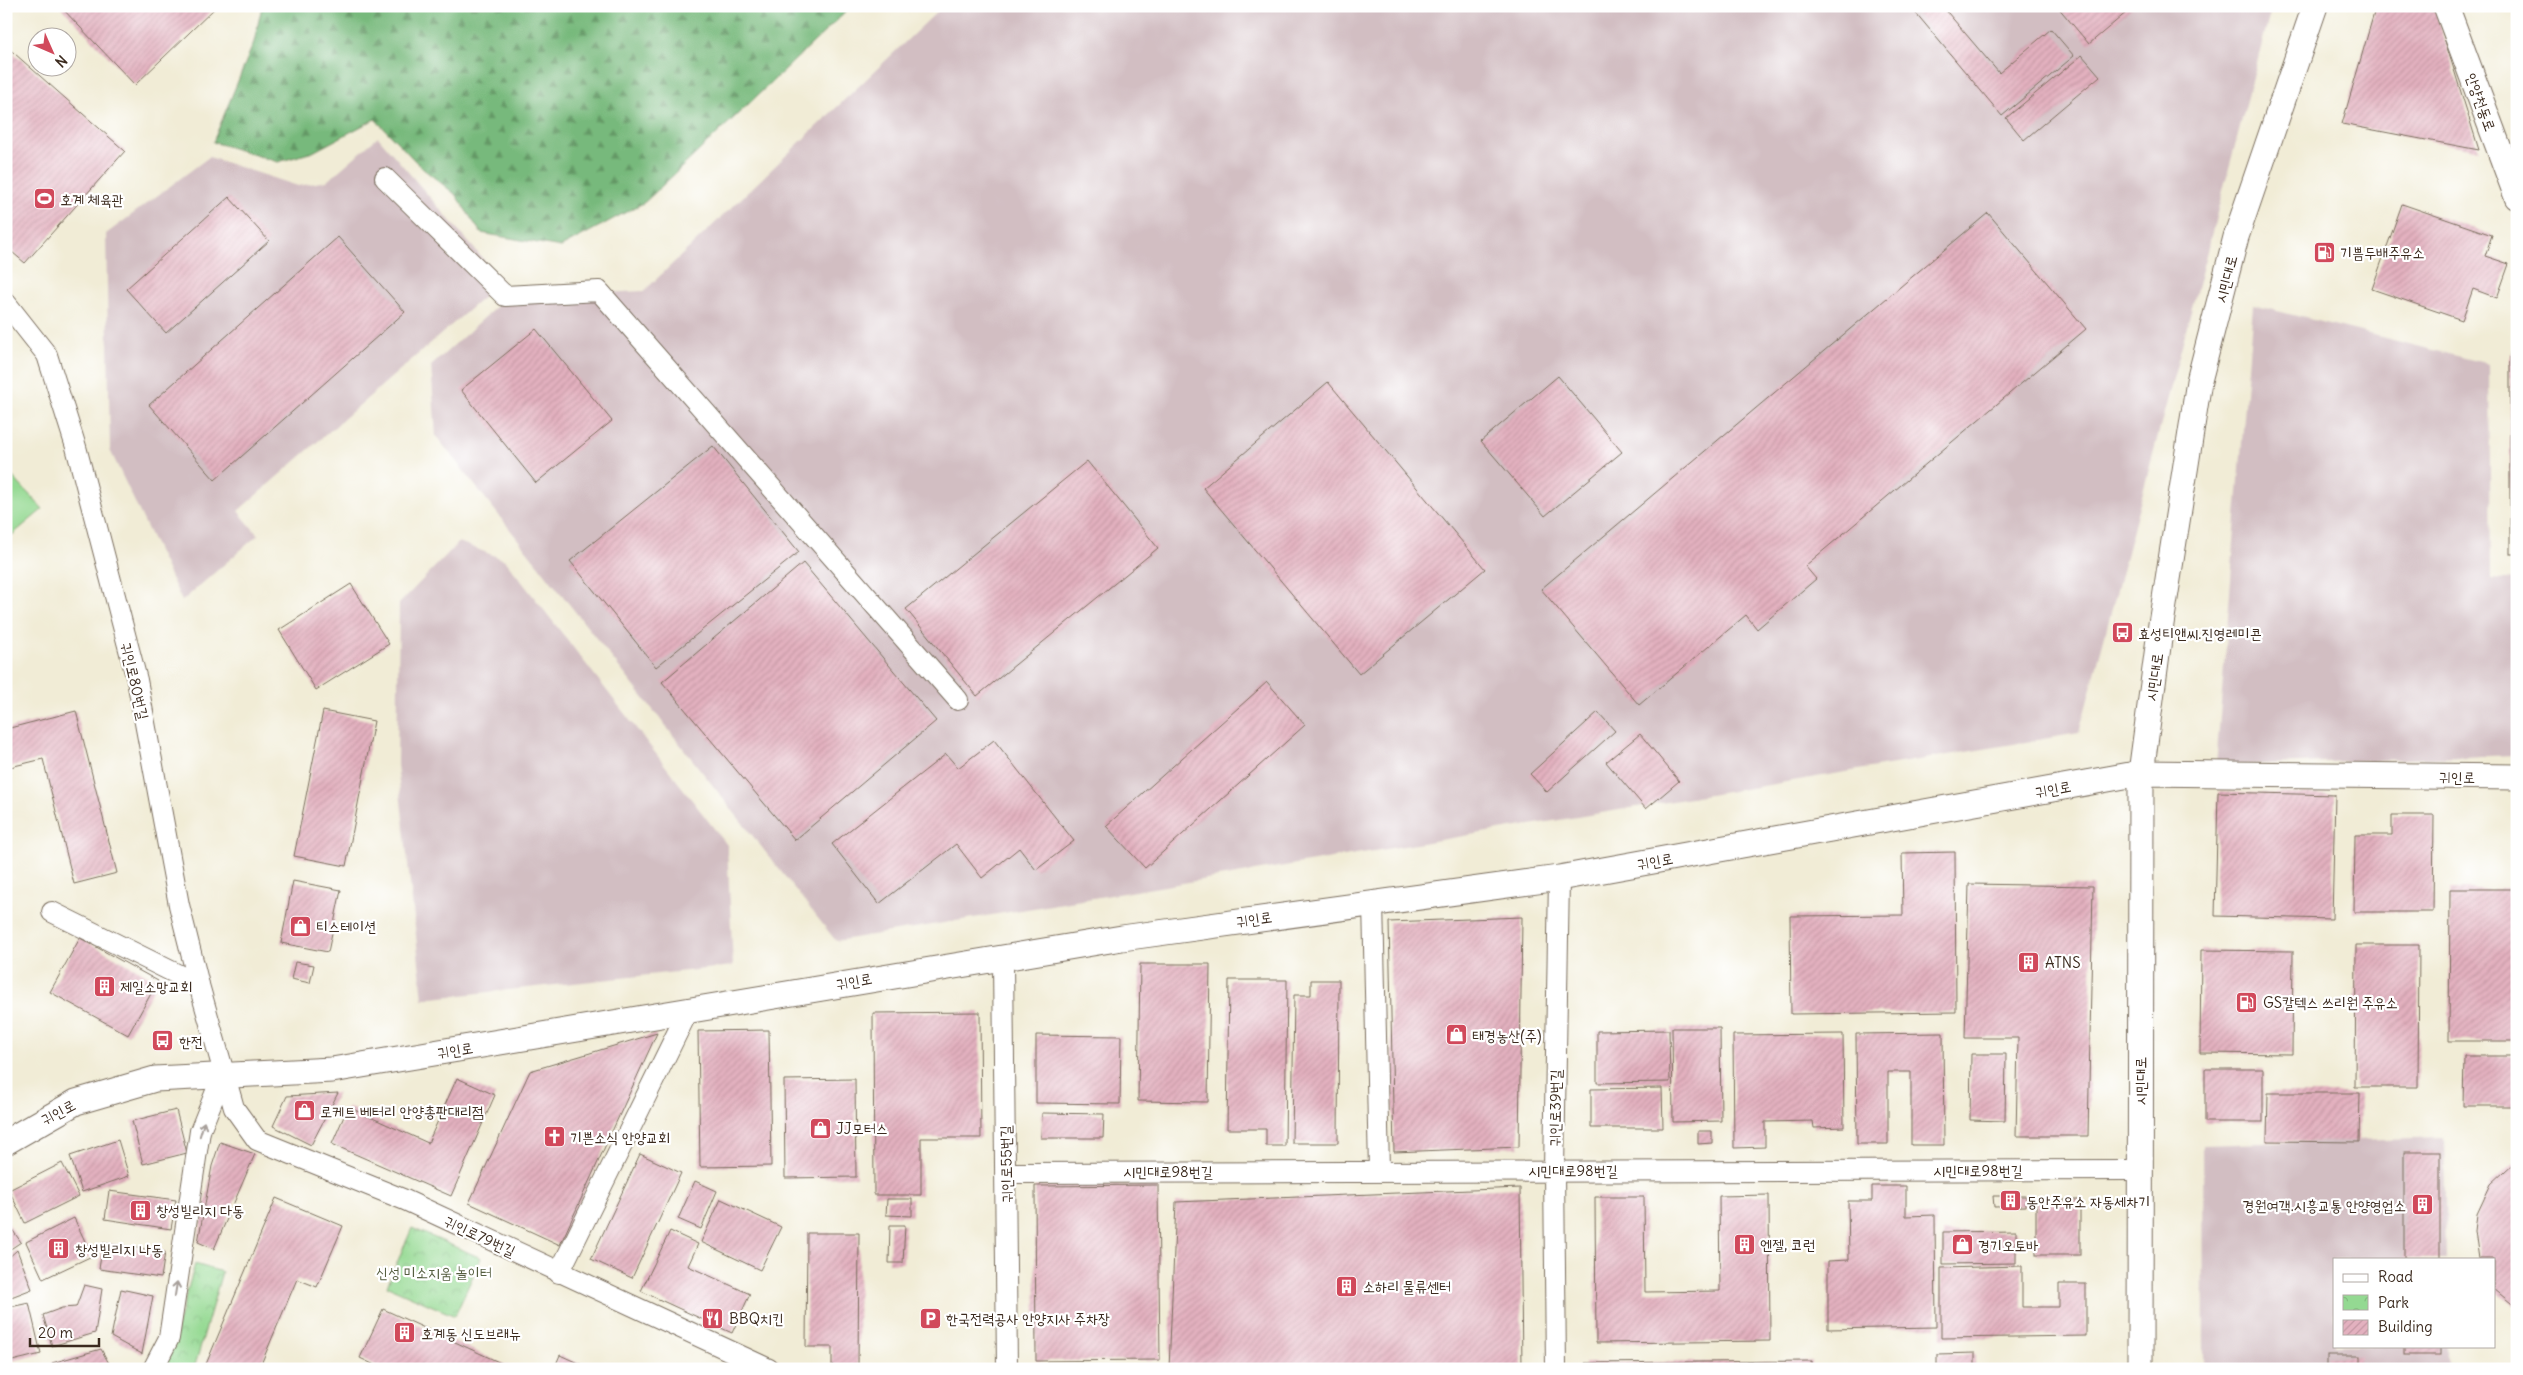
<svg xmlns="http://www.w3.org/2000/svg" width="2523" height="1375" viewBox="0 0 2523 1375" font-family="Delius,'Poor Story',sans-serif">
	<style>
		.industrial { fill: #d2bec2 }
		.grass { fill: #94d992; stroke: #688258 }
		.forest { fill: url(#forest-firs); stroke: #59724d }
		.park { fill: url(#park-crowns); stroke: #688258 }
		.building { fill: url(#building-hatch) }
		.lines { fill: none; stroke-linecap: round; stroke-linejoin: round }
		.minor-casing { stroke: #7b6e5e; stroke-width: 22 }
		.tertiary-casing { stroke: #7b6e5e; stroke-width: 27 }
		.minor { stroke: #fff; stroke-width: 20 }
		.tertiary { stroke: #fff; stroke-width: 25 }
		.oneway { stroke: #a79f9a }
		.labels { text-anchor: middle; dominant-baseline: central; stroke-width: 4.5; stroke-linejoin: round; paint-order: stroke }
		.street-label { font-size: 15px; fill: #3b2a1e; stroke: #fff }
		.poi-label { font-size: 15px; fill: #3b2a1e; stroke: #fff; text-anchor: start }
		.park-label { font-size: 15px; fill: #565f41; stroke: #fff }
	</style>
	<defs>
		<pattern id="forest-firs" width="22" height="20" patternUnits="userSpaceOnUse" patternTransform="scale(1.25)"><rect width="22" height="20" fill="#77b97c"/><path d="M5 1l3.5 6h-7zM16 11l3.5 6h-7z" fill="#639765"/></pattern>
		<pattern id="park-crowns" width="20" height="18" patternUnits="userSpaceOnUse" patternTransform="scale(1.25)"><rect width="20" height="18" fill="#94d992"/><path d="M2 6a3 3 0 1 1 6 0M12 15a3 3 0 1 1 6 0" fill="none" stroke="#80ba7d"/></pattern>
		<pattern id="building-hatch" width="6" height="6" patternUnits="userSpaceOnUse" patternTransform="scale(1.25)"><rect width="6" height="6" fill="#e3b1bf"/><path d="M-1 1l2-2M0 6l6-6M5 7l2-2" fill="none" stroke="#c498a4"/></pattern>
	</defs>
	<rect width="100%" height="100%" fill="#fff"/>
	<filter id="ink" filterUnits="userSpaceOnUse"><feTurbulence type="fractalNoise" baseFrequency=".02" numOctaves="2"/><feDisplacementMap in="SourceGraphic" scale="10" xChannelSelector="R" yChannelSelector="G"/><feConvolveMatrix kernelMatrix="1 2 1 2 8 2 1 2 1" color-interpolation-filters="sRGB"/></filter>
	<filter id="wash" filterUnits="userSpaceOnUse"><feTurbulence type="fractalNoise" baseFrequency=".0096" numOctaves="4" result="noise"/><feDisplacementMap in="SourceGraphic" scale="20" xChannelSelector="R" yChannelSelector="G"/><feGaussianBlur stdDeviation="1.12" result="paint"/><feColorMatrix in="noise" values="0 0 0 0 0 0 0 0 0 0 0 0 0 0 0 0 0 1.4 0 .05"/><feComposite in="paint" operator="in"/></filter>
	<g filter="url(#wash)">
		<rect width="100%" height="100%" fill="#f1ecd6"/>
		<!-- industrial -->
		<g class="industrial">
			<polygon points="943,6 2272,6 2079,733 836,941 436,436 431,366 507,297 644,291"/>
			<polygon points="378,137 502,281 238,511 258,535 182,601 110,450 106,234 209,157 298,186 327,181"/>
			<polygon points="2253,305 2489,364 2491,579 2517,581 2517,755 2216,766"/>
			<polygon points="459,542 505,560 727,845 733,966 423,999 397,765 399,604"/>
			<polygon points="2444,1137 2446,1259 2334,1259 2334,1346 2447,1346 2447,1369 2204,1369 2203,1145"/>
		</g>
		<!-- grass -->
		<polygon class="grass" points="6,470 43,509 6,540"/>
		<!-- forest -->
		<polygon class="forest" points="262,6 852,6 645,202 561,247 481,233 455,194 422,168 375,119 313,152 278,162 213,142 254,42"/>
		<!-- park -->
		<g class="park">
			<polygon points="412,1228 481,1258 455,1316 387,1286"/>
			<polygon points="195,1264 222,1272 194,1369 165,1369"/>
		</g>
		<g id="blocks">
			<!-- building -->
			<g class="building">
				<polygon points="60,6 217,6 135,85"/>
				<polygon points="1910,6 1942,6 1999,73 2051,29 2074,56 2002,116"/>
				<polygon points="2057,6 2134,6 2089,44"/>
				<polygon points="2376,6 2418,6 2436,12 2479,150 2342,124"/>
				<polygon points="6,46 125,151 25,263 6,247"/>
				<polygon points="2082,55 2100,76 2024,140 2006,118"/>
				<polygon points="229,197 269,241 166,333 126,289"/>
				<polygon points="2402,204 2492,235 2485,256 2509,264 2497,298 2473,289 2462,320 2372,289"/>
				<polygon points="1988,213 2086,329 1805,566 1816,579 1757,629 1746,615 1639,705 1541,589"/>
				<polygon points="338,237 405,312 215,480 149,405"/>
				<polygon points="536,329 612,421 536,483 461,390"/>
				<rect x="2510" y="353" width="7" height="201"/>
				<polygon points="1558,376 1622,452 1545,516 1481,441"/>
				<polygon points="1328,382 1485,569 1359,674 1203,488"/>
				<polygon points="713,446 799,552 656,667 570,561"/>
				<polygon points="1087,461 1158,548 977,696 906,609"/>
				<polygon points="803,563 936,721 795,840 662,682"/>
				<polygon points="351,584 389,644 316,690 279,630"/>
				<polygon points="1267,682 1305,725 1145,868 1106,826"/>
				<polygon points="76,711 117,873 74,884 43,759 6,768 6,729"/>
				<polygon points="323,711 374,721 346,866 294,856"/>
				<polygon points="1598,712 1615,731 1547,792 1530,774"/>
				<polygon points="1640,734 1679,781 1646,809 1606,762"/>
				<polygon points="994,740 1074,841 1036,870 1019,848 982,878 956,844 879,904 832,844 946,754 958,768"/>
				<polygon points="2218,792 2335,795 2332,919 2215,916"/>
				<polygon points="2392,815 2434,815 2433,912 2354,912 2355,835 2392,835"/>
				<polygon points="1955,852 1956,1012 1791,1014 1790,916 1903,915 1902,853"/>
				<polygon points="293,881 341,890 328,952 281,943"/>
				<polygon points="1969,884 2093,886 2088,1136 2016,1136 2018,1038 1965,1038"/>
				<polygon points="2450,889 2517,889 2517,1041 2449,1041"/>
				<polygon points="1522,917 1519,1147 1394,1152 1389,922"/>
				<polygon points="80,938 158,981 128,1035 50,992"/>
				<polygon points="2356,945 2419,945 2418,1087 2355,1087"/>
				<polygon points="2201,950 2293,951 2292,1054 2200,1053"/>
				<polygon points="295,962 314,965 310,983 291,979"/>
				<polygon points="1140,964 1210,964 1208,1102 1138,1101"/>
				<polygon points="1229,980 1287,980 1285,1146 1266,1146 1266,1129 1227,1129"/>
				<polygon points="1311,980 1339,980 1338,1143 1292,1143 1294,995 1311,995"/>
				<polygon points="980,1012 981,1138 921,1138 921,1195 874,1195 873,1013"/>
				<polygon points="1672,1028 1720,1028 1721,1121 1673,1122"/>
				<polygon points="769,1030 771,1166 700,1167 698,1031"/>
				<polygon points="1669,1030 1670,1082 1597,1083 1597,1031"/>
				<polygon points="657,1033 560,1245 469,1203 530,1071"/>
				<polygon points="1943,1033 1944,1145 1911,1145 1911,1072 1888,1072 1888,1144 1857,1144 1856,1034"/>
				<polygon points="1843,1034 1844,1127 1814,1128 1813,1121 1765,1122 1765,1147 1734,1148 1733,1035"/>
				<polygon points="1036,1035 1121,1036 1120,1104 1036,1103"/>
				<polygon points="1971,1054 2006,1054 2005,1121 1970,1120"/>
				<polygon points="2464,1056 2517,1056 2517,1106 2463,1106"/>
				<rect x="2205" y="1069" width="58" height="53"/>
				<polygon points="457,1078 495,1095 451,1196 332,1144 348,1107 428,1143"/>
				<polygon points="855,1079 856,1177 785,1178 784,1080"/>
				<polygon points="1662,1088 1663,1128 1591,1128 1591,1089"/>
				<polygon points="338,1093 311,1145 273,1126 287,1096"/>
				<polygon points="2268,1093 2360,1093 2359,1142 2267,1141"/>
				<polygon points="176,1110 187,1153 143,1164 132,1121"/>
				<polygon points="1042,1113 1104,1114 1103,1138 1041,1138"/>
				<polygon points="1698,1131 1712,1131 1712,1143 1698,1144"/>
				<polygon points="118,1140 129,1176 82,1192 70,1156"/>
				<polygon points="220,1142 255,1154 214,1249 198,1242 212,1166"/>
				<rect x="2404" y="1152" width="36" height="107"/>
				<polygon points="640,1154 681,1173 632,1278 591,1259"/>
				<polygon points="2517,1160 2517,1308 2494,1289 2494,1259 2479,1259 2475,1231 2477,1214 2491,1184"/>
				<polygon points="62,1163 79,1196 25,1223 9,1190"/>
				<polygon points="695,1181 717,1191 701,1229 678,1219"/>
				<polygon points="1158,1185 1160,1360 1036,1361 1035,1186"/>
				<polygon points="1872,1186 1906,1186 1906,1216 1935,1215 1936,1327 1828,1329 1828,1261 1849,1260 1848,1201 1872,1201"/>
				<polygon points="1520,1188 1522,1369 1169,1369 1176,1202"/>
				<polygon points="109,1191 176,1200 171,1229 105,1219"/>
				<polygon points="1769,1195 1770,1341 1596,1343 1595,1197 1644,1197 1645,1292 1720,1291 1719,1196"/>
				<polygon points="1993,1196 2026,1196 2026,1206 1994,1207"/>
				<polygon points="276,1198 343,1226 317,1287 297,1279 259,1369 204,1369"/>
				<polygon points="721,1199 781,1227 760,1270 701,1242"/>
				<polygon points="887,1199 912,1199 912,1216 886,1215"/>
				<rect x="2036" y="1200" width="44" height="55"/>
				<polygon points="74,1218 92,1256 43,1279 26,1242"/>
				<polygon points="6,1221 21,1242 6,1252"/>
				<polygon points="890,1225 905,1225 903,1263 889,1263"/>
				<polygon points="670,1231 698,1244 688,1266 750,1294 732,1333 641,1291"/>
				<polygon points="2016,1231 2016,1263 1943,1264 1943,1232"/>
				<polygon points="807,1233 859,1233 858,1369 832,1368 832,1347 806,1347"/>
				<polygon points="103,1243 165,1252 161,1278 99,1269"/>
				<polygon points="17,1250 32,1289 6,1299 6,1260"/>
				<polygon points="2022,1266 2022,1307 2059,1307 2059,1284 2086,1284 2086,1336 1941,1338 1941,1268"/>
				<polygon points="84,1285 102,1289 95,1333 52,1346 43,1315 62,1308 76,1307"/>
				<polygon points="121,1289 153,1296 142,1354 111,1337"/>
				<polygon points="29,1303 41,1354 8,1362 6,1308"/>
				<polygon points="383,1309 514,1369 383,1369 360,1358"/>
				<rect x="2404" y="1346" width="36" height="9"/>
				<polygon points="101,1349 112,1369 53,1369 52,1363"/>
				<polygon points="1975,1353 1975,1369 1937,1369 1937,1354"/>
				<polygon points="560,1355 591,1369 554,1369"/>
				<rect x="2327" y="1356" width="33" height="13"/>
				<polygon points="1812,1361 1812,1369 1585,1369 1585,1363"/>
			</g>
		</g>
	</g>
	<g filter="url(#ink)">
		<use href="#blocks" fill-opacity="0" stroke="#7b6e5e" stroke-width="1"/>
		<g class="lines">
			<defs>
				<g id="minor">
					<polyline points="385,178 505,296 599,291 958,700"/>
					<polyline points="6,303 47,355 76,447 137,680 179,905 199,985 234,1108 257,1140 405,1200 769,1369"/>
					<polyline points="1373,902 1379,1170"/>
					<polyline points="52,912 199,985"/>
					<polyline points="1003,959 1007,1369"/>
					<polyline points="1006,1173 2140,1170"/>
					<polyline points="559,1273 688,1011"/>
					<polyline points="153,1369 169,1338 200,1131 223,1074"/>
					<polyline points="1556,1369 1554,1170 1559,878"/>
				</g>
				<g id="tertiary">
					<polyline points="2446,6 2517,197"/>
					<polyline points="6,1142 76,1102 155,1079 332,1070 1122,938 1559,878 2141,773 2517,777"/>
					<polyline points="2140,1369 2141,773 2161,624 2199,381 2236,237 2315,6"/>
				</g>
			</defs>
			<!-- minor casing -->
			<use href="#minor" class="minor-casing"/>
			<!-- tertiary casing -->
			<use href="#tertiary" class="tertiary-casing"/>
			<!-- minor -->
			<use href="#minor" class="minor"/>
			<!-- tertiary -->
			<use href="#tertiary" class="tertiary"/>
		</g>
		<!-- one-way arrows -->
		<defs><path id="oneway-shaft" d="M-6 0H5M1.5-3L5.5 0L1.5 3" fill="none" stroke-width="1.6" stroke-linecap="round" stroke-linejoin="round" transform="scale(1.25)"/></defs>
		<g class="oneway">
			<use href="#oneway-shaft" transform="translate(202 1129) rotate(-73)"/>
			<use href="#oneway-shaft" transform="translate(176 1289) rotate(-81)"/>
		</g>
	</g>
	<!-- icons -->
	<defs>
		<symbol id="stadium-square" viewBox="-11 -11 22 22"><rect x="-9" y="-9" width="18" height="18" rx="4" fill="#d1495b" stroke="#fff"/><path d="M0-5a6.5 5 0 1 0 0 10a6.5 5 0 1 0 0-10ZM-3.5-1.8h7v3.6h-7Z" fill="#fff"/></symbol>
		<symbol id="fuel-square" viewBox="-11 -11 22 22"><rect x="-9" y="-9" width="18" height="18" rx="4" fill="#d1495b" stroke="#fff"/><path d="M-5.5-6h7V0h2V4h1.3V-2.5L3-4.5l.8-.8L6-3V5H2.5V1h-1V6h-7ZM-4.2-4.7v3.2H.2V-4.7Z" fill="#fff"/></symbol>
		<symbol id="bus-square" viewBox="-11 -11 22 22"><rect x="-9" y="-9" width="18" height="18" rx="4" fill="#d1495b" stroke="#fff"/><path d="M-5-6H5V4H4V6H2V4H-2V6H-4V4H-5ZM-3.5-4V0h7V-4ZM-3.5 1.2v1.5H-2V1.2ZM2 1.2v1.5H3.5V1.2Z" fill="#fff"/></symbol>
		<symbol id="shop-square" viewBox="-11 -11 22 22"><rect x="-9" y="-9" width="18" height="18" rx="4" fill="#d1495b" stroke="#fff"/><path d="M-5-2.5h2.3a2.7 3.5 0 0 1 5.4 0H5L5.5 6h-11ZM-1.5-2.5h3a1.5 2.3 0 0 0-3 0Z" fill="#fff"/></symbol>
		<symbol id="building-square" viewBox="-11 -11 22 22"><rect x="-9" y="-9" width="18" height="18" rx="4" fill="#d1495b" stroke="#fff"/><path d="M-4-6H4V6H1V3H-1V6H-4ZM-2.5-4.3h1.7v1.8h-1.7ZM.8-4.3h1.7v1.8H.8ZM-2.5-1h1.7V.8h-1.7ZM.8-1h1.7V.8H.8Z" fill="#fff"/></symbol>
		<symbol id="church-square" viewBox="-11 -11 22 22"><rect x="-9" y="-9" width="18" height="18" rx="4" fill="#d1495b" stroke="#fff"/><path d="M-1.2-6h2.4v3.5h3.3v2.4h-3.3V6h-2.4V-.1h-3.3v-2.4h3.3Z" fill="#fff"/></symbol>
		<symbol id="restaurant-square" viewBox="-11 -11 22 22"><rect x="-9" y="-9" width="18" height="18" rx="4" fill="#d1495b" stroke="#fff"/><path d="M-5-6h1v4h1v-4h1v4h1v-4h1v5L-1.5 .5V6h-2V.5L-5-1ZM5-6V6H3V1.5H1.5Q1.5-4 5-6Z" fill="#fff"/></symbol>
		<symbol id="parking-square" viewBox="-11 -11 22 22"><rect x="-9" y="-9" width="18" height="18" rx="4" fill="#d1495b" stroke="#fff"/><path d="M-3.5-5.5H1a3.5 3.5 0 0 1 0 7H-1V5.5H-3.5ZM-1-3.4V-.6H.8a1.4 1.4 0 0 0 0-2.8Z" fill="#fff"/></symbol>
	</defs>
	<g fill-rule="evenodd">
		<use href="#stadium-square" x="32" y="186" width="25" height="25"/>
		<use href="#fuel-square" x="2312" y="240" width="25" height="25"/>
		<use href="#bus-square" x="2110" y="620" width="25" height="25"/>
		<use href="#shop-square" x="288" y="914" width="25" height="25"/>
		<use href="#building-square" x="2016" y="950" width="25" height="25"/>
		<use href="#building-square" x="92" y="974" width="25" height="25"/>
		<use href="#fuel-square" x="2234" y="990" width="25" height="25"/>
		<use href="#shop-square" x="1444" y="1022" width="25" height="25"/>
		<use href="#bus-square" x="150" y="1028" width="25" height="25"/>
		<use href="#shop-square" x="292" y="1098" width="25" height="25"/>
		<use href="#shop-square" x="808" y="1116" width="25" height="25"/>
		<use href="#church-square" x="542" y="1124" width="25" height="25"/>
		<use href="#building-square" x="1998" y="1188" width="25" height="25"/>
		<use href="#building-square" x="2410" y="1192" width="25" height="25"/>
		<use href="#building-square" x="128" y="1198" width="25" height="25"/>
		<use href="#building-square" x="1732" y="1232" width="25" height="25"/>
		<use href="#shop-square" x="1950" y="1232" width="25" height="25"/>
		<use href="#building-square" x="46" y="1236" width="25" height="25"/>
		<use href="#building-square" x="1334" y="1274" width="25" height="25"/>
		<use href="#restaurant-square" x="700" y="1306" width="25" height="25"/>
		<use href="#parking-square" x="918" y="1306" width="25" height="25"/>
		<use href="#building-square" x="392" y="1320" width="25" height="25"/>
	</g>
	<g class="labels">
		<!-- street labels -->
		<g class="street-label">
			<text transform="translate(2481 102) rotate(70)">안양천동로</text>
			<text transform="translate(2226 279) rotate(-76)">시민대로</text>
			<text transform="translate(2154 677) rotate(-82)">시민대로</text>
			<text transform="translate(135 681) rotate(77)">귀인로80번길</text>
			<text transform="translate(2457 777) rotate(1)">귀인로</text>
			<text transform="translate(2053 789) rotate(-10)">귀인로</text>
			<text transform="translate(1655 861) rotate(-10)">귀인로</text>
			<text transform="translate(1254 919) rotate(-8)">귀인로</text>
			<text transform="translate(854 981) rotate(-10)">귀인로</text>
			<text transform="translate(455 1050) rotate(-9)">귀인로</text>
			<text transform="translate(2140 1081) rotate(-90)">시민대로</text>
			<text transform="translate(1555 1108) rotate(-89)">귀인로39번길</text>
			<text transform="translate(58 1112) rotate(-28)">귀인로</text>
			<text transform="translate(1006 1164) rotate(-91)">귀인로55번길</text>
			<text x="1573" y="1170">시민대로98번길</text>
			<text x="1978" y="1170">시민대로98번길</text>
			<text x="1168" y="1171">시민대로98번길</text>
			<text transform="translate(480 1236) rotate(25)">귀인로79번길</text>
		</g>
		<!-- poi labels -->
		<g class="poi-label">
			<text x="60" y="199">호계 체육관</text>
			<text x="2340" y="252">기쁨두배주유소</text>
			<text x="2138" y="633">효성티앤씨.진영레미콘</text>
			<text x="316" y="926">티스테이션</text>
			<text x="2045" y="962">ATNS</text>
			<text x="120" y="986">제일소망교회</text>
			<text x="2263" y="1002">GS칼텍스 쓰리원 주유소</text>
			<text x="1472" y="1035">태경농산(주)</text>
			<text x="179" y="1041">한전</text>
			<text x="320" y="1111">로케트 베터리 안양총판대리점</text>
			<text x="836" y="1128">JJ모터스</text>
			<text x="570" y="1137">기쁜소식 안양교회</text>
			<text x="2026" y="1201">동안주유소 자동세차기</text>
			<text x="2406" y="1205" text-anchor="end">경원여객.시흥교통 안양영업소</text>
			<text x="156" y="1210">창성빌리지 다동</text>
			<text x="1760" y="1244">엔젤, 코런</text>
			<text x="1978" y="1245">경기오토바</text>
			<text x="75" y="1249">창성빌리지 나동</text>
			<text x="1363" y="1286">소하리 물류센터</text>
			<text x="729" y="1318">BBQ치킨</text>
			<text x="946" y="1318">한국전력공사 안양지사 주차장</text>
			<text x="421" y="1333">호계동 신도브래뉴</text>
		</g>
		<!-- park labels -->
		<g class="park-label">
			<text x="434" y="1272">신성 미소지움 놀이터</text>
		</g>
	</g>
	<!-- margin -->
	<rect width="2523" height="1375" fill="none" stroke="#fff" stroke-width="25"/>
	<!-- legend -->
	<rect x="2333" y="1258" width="162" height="90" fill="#ffffff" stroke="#b1aaa5"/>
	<rect x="2343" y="1274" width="25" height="8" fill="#ffffff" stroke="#b1aaa5"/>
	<text x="2378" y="1282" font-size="15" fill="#3b2a1e">Road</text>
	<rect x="2343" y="1295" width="25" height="15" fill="url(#park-crowns)" stroke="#b1aaa5"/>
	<text x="2378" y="1308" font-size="15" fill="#3b2a1e">Park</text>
	<rect x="2343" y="1320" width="25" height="15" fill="url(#building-hatch)" stroke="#b1aaa5"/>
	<text x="2378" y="1332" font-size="15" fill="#3b2a1e">Building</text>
	<!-- north arrow -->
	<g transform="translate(52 52) rotate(135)"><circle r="24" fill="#ffffff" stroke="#b1aaa5"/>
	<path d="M0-4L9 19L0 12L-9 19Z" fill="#d1495b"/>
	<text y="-8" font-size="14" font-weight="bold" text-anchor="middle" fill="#3b2a1e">N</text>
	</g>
	<!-- scale -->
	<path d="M30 1338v8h69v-8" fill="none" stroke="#3b2a1e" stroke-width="2.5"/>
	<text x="38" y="1338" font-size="15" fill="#3b2a1e" stroke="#ffffff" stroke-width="4" paint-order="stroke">20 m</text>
</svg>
